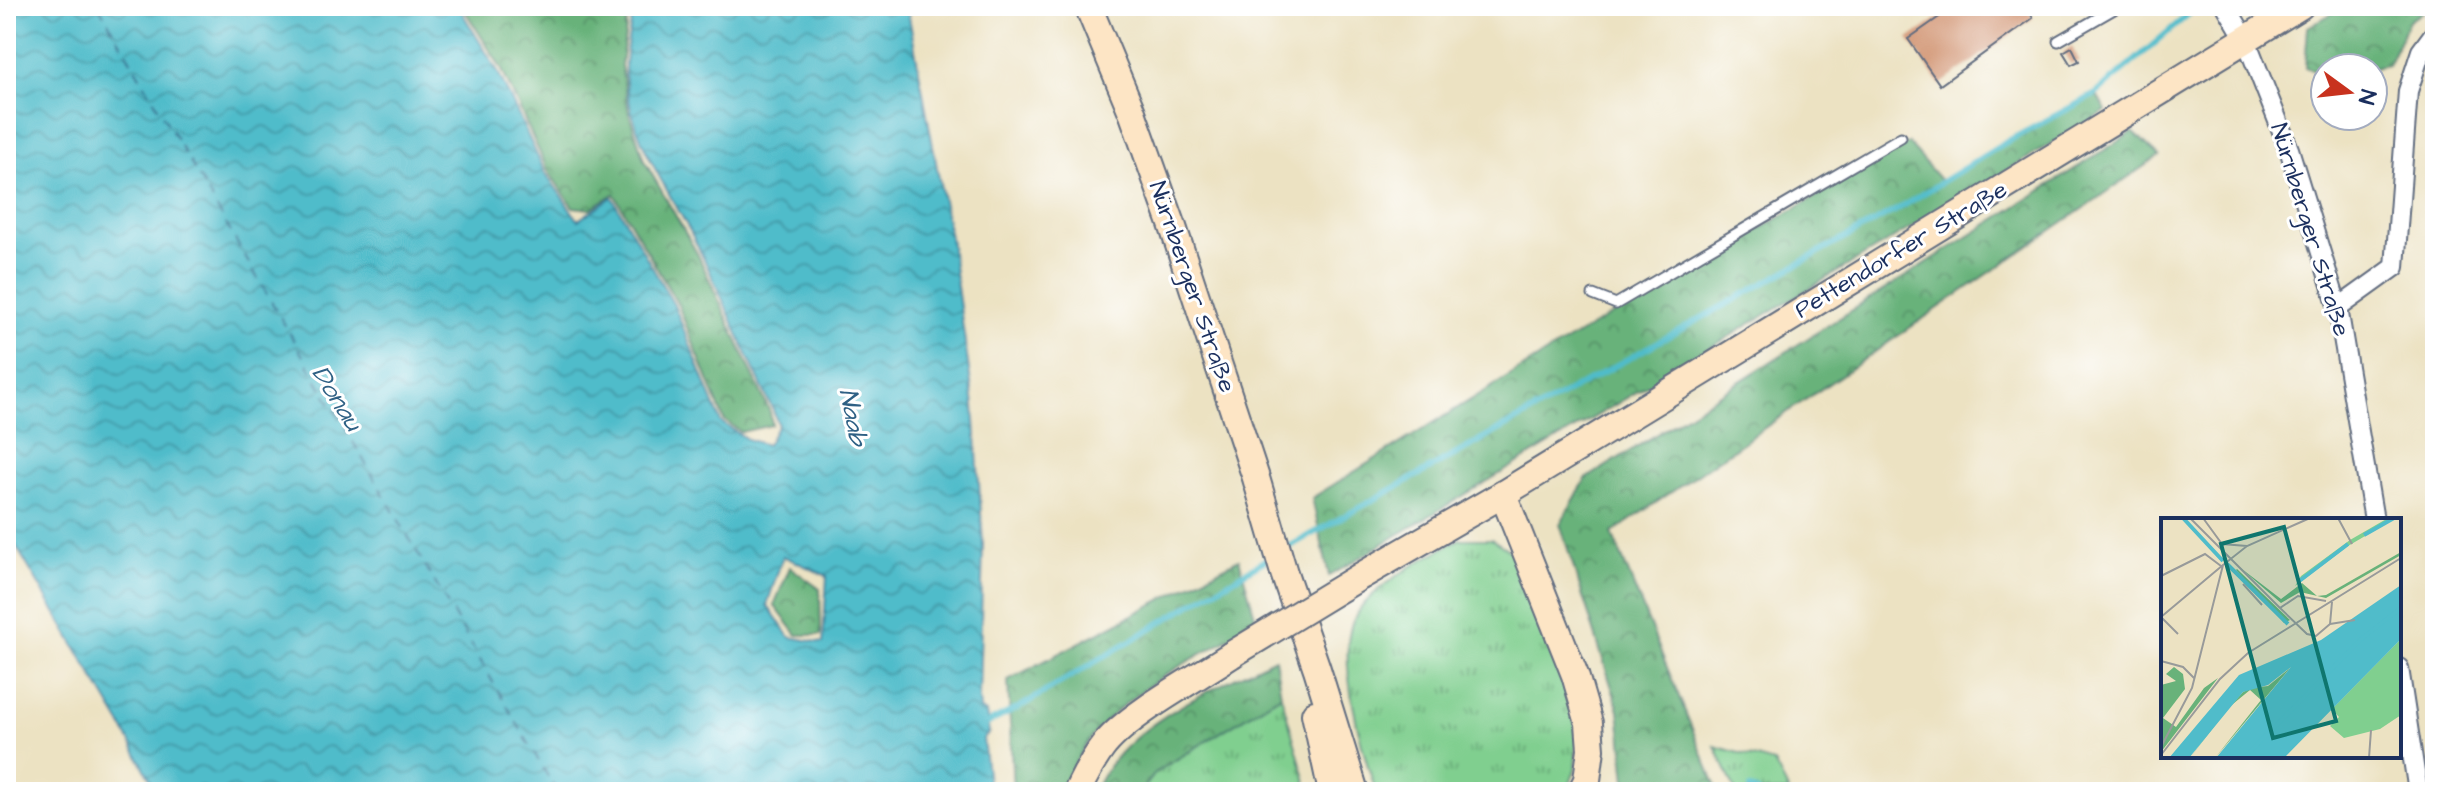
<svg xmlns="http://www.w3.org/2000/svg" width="2441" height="798" viewBox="0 0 2441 798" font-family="'Architects Daughter',sans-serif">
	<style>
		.grass { fill: url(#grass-tufts); stroke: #4e7f76; stroke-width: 2 }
		.forest { fill: url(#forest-crowns); stroke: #42706c; stroke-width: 2 }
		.water { fill: url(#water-waves); stroke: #367694; stroke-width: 2; fill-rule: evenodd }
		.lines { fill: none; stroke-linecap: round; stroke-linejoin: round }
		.stream { stroke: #50bcca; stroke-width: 6 }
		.ferry { stroke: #2e6084; stroke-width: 2; stroke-dasharray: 10 8; stroke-linecap: butt }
		.building { fill: #d29573 }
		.lane-casing { stroke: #646e81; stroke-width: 13 }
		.street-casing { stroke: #646e81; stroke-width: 22 }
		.secondary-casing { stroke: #646e81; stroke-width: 30 }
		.lane { stroke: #fff; stroke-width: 9 }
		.street { stroke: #fff; stroke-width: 18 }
		.secondary { stroke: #fde5c5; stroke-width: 26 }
		.secondary-bridge-casing { stroke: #646e81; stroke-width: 30; stroke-linecap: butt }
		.secondary-bridge { stroke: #fde5c5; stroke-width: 26 }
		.labels { text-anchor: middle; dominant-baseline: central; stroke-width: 6; stroke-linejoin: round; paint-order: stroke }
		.street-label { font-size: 24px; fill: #1b2f5e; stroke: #fff }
		.water-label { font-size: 26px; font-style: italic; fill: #2e6084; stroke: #fff }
		.inset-river { fill: none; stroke: #50bcca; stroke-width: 4 }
		.inset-road { fill: none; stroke: #989a9a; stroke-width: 2 }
		.view { fill: #0f766e; fill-opacity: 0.15; stroke: #0f766e; stroke-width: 4 }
		.inset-edge { fill: none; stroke: #1b2f5e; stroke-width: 4 }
	</style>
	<defs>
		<pattern id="grass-tufts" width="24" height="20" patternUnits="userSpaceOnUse" patternTransform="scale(2)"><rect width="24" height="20" fill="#80cf8f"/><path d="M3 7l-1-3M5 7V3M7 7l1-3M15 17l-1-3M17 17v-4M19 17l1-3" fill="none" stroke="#68a878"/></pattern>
		<pattern id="forest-crowns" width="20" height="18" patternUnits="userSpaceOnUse" patternTransform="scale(2)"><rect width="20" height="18" fill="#68b27a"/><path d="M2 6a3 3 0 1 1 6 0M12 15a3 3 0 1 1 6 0" fill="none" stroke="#559167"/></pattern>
		<pattern id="water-waves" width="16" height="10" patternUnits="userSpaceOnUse" patternTransform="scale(2)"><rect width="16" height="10" fill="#50bcca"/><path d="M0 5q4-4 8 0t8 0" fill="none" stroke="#4299a7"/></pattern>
	</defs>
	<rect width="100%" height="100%" fill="#fff"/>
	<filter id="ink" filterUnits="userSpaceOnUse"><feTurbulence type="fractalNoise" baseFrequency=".0125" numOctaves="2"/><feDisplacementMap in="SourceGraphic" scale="16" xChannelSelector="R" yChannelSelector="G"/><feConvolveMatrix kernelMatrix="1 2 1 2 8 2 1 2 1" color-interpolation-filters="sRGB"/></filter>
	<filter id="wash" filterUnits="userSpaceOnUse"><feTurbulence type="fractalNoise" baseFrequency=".006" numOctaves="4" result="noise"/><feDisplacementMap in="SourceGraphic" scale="32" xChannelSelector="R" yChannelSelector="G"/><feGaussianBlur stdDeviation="1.8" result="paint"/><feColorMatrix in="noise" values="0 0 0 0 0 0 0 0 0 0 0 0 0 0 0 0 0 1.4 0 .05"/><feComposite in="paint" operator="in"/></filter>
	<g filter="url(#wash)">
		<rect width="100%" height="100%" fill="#ece2c2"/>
		<!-- grass -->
		<g class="grass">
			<path d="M 1460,539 L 1491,539 L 1512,552 L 1529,585 L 1572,701 L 1577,741 L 1575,770 L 1567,792 L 1376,792 C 1363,753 1335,656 1354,619 C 1371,585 1427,557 1460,539 Z"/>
			<polygon points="1281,695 1309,792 1141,792 1156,772"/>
			<polygon points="1715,746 1774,763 1789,792 1736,792"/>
		</g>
		<!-- forest -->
		<g class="forest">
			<polygon points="462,6 629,6 621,65 629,113 644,160 698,255 770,412 772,425 741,432 724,420 678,305 614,194 590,209 573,207 548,171 501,68"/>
			<polygon points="2345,6 2432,6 2409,21 2388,65 2373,68 2325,68 2325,76 2305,67 2308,27"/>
			<polygon points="2096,94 2106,111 1329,576 1312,498 1558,346 1908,143 1942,182 2008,141"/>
			<polygon points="2133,132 2159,156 1612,533 1718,792 1622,792 1626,781 1619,710 1560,524 1586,479"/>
			<path d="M 1239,559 L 1257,623 C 1189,662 1083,708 1065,792 L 1013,792 L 1008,680 Z"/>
			<polygon points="790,567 820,589 821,635 797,635 774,605"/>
			<path d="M 1275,658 L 1281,695 L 1156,772 L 1141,792 L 1095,792 C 1121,725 1215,689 1275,658 Z"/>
		</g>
		<!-- water -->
		<path class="water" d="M 6,6 L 458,6 L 497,70 L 545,172 L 578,220 L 612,197 L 674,305 L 721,422 L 747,439 L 767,445 L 778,425 L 773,410 C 744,351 720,289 690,231 C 661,178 630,137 625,73 C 624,51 631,28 634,6 L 907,6 L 950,238 L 974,405 L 983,544 L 979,698 L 980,710 L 986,713 L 989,733 L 983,739 L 989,792 L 157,792 L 121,724 L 6,529 ZM 783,556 L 827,576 L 823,643 L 790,637 L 767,605 Z"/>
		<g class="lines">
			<!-- stream -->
			<g class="stream">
				<polyline points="1285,549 1903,206 2008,141 2096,94 2198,6"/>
				<polyline points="988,723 1018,708 1272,556"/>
				<polyline points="1750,789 1757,792"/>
			</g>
			<!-- ferry -->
			<polyline class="ferry" points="99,6 557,792"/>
		</g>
		<g id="blocks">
			<!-- building -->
			<g class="building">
				<polygon points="1955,6 2025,6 2033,18 1940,85 1908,39"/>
				<polygon points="2072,47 2079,61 2071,65 2063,52"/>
			</g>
		</g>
	</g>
	<g filter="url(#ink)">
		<use href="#blocks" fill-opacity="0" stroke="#646e81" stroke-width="2"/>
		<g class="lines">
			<defs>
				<g id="lane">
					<polyline points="2058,41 2119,6"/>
					<polyline points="1593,295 1616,304 1901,137"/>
				</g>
				<g id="street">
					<polyline points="2226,6 2246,40 2289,149 2338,308 2374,520"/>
					<polyline points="2338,308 2395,267 2408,91 2421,51 2435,32"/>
					<polyline points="2399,668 2418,792"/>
				</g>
				<g id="secondary">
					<polyline points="1088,6 1132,112 1172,224 1256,478 1284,573 1317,669 1355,792"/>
					<polyline points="1503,494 1575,675 1589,723 1591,749 1587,780 1581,792"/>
					<polyline points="1361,576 1503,494 2300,6"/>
					<polyline points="1315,714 1332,792"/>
					<path d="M 1077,792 C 1085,775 1093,759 1105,744 C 1131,713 1195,679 1231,655"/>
				</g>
			</defs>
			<!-- lane casing -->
			<use href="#lane" class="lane-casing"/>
			<!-- street casing -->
			<use href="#street" class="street-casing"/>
			<!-- secondary casing -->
			<use href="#secondary" class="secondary-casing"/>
			<!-- lane -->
			<use href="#lane" class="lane"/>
			<!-- street -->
			<use href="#street" class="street"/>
			<!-- secondary -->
			<use href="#secondary" class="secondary"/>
			<defs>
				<polyline id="secondary-bridge" points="1231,655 1361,576"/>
			</defs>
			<!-- secondary-bridge casing -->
			<use href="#secondary-bridge" class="secondary-bridge-casing"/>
			<!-- secondary-bridge -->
			<use href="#secondary-bridge" class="secondary-bridge"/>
		</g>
	</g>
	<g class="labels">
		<!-- street labels -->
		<g class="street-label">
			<text transform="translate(2310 230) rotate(73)">Nürnberger Straße</text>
			<text transform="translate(1901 250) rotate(-31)">Pettendorfer Straße</text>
			<text transform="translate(1192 287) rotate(71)">Nürnberger Straße</text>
		</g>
		<!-- water labels -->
		<g class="water-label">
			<text transform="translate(337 398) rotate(58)">Donau</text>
			<text transform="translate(853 417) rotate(79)">Naab</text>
		</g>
	</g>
	<!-- overview -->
	<g transform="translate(2161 518)">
		<rect width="240" height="240" fill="#ece2c2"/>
		<path d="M 227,0 L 235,0 L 187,28 L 134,68 L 140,58 L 189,22 Z" fill="#80cf8f"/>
		<path d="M 240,34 L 240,37 L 165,80 L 139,74 L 120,85 L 77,48 L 120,81 L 141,65 L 156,78 L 165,77 ZM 75,52 L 76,51 L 129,102 L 123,105 ZM 13,149 L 22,156 L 24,171 L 2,200 L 15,209 L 43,170 L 57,160 L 0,234 L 0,167 L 15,163 L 5,156 ZM 129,150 L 54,240 L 100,182 L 89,172 L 67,190 L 29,240 L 61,197 L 82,174 L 90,170 L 107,168 Z" fill="#68b27a"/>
		<path d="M 240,121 L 240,197 L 219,211 L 183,220 L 169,208 L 178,199 L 171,191 Z" fill="#80cf8f"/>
		<path d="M 240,67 L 240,121 L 123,240 L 55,240 L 130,149 L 107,167 L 82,174 L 28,240 L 8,240 L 78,157 L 160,122 Z" fill="#50bcca"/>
		<path class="inset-river" d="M 22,0 L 62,43M 203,17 L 233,0M 66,46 L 127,106M 137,64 L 187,26M 83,240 L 199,122 L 240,90"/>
		<path class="inset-road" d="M 29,0 L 119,90M 42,0 L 61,26 L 86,28M 177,0 L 191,26M 0,58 L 44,36 L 60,48M 82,66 L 101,87M 165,83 L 137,78 L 119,90 L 146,116 L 155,118 L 169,106 L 171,84M 0,99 L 62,47M 0,99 L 17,116M 169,106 L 194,102M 0,143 L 22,149 L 33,160M 0,229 L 31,170 L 62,47 L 86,28 L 149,0M 0,237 L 59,161 L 87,135 L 240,40M 208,240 L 210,212"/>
		<path class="view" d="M 123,9 L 175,203 L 112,220 L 60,26 Z"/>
		<rect width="240" height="240" class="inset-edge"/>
	</g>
	<!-- margin -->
	<rect width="2441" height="798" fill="none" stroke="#fff" stroke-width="32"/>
	<!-- north arrow -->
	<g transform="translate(2349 92) rotate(105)"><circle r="38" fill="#ffffff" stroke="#a4acbf" stroke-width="2"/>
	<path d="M0-6L14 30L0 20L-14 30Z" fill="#c8321e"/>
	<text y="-12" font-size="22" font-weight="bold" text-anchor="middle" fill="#1b2f5e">N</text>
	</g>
</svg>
